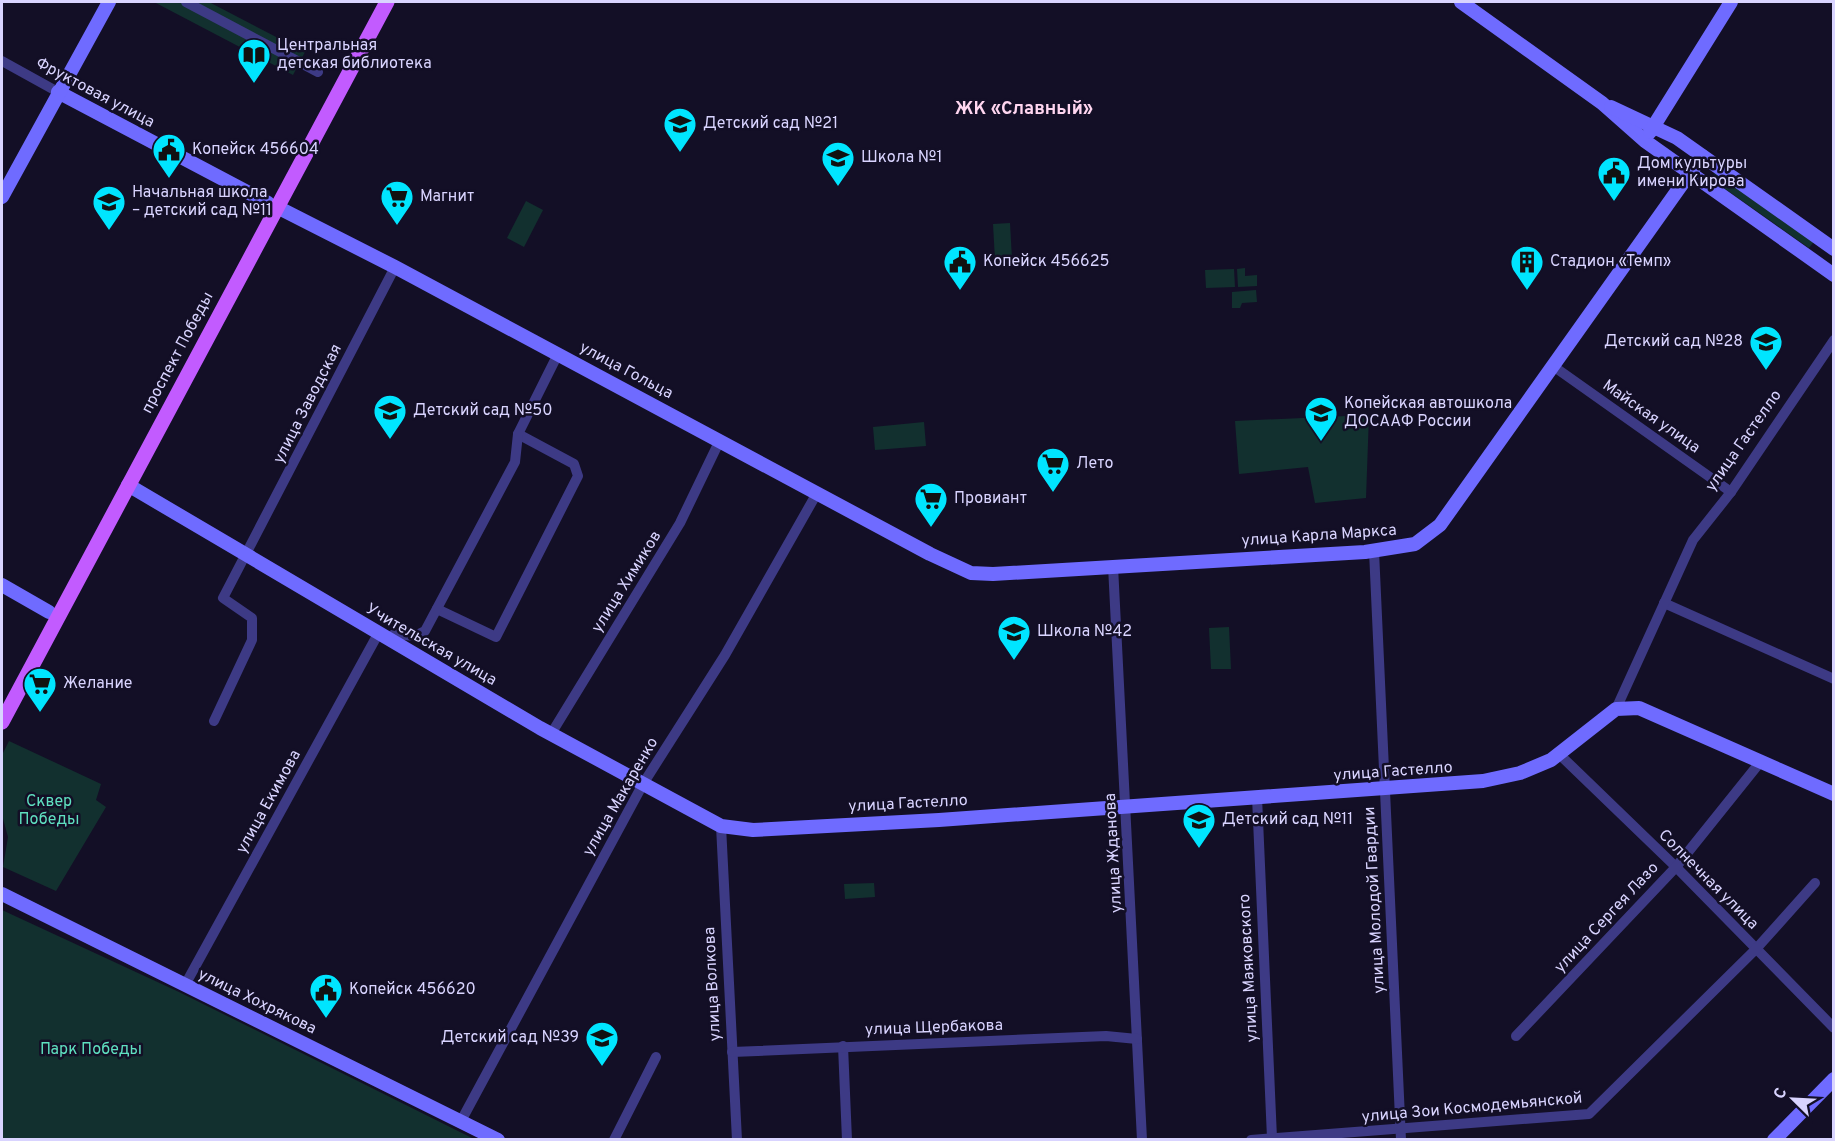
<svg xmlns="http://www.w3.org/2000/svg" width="1835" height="1141" viewBox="0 0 1835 1141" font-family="Overpass,sans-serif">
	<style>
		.green { fill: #12302f }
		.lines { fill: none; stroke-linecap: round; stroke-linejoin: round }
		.street { stroke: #3d3a85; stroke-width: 10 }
		.secondary { stroke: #6f6bff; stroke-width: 14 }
		.primary { stroke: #c25bff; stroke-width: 15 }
		.labels { text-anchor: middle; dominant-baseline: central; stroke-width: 5; stroke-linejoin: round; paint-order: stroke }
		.poi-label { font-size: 16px; fill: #d9d4ff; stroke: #130f26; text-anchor: start }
		.street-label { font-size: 16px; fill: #d9d4ff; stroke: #130f26 }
		.park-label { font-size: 16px; fill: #5fe0c0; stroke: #130f26 }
		.neighbourhood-label { font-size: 18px; font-weight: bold; fill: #ffd6f0; stroke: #130f26 }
	</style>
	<rect width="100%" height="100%" fill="#130f26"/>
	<!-- green -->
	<g class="green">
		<polygon points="154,2 209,2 305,52 293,75"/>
		<polygon points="1716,171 1815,240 1809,248 1711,179"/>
		<polygon points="526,201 543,210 524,247 507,238"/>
		<polygon points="1010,223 1012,259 995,260 993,224"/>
		<polygon points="1245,268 1245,276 1257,275 1257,286 1238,287 1237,269"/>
		<polygon points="1234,269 1235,287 1206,288 1205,270"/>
		<polygon points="1256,290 1257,302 1242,303 1240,308 1232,308 1232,292"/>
		<polygon points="1369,415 1366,498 1315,503 1308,467 1239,474 1235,421"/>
		<polygon points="924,422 926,446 875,450 873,427"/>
		<polygon points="1229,627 1231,669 1211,669 1209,628"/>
		<polygon points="9,741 101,784 96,800 106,807 56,891 3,867 8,837 2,815 2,755"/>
		<polygon points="874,883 875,897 845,899 844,884"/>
		<polygon points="2,910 179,992 474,1139 2,1139"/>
	</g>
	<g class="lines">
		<!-- street -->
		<g class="street">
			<polyline points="186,2 318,72"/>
			<polyline points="2,61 58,92"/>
			<polyline points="1553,366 1731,492"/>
			<polyline points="1374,551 1401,1140"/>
			<polyline points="1113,566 1142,1140"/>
			<polyline points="1664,603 1834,679"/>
			<polyline points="437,609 496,637 578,476 574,464 518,434"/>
			<polyline points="389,640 394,634 415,636 425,631 515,462 518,434 558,354"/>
			<polyline points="1616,709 1693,540 1731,492 1834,340"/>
			<polyline points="214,721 252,640 252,618 223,598 395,267"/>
			<polyline points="551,734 680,523 720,440"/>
			<polyline points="1560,755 1676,867 1834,1028"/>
			<polyline points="1257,797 1272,1138"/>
			<polyline points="721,826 737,1140"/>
			<polyline points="185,985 378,634"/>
			<polyline points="1516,1036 1676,867 1761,761"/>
			<polyline points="843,1046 847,1140"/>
			<polyline points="732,1052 1106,1036 1137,1039"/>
			<polyline points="461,1121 643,784 725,655 817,493"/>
			<polyline points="614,1140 656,1057"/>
			<polyline points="1251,1140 1589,1114 1756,949 1815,883"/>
		</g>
		<!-- secondary -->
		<g class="secondary">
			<polyline points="1461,2 1602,103 1645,141 1834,275"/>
			<polyline points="58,92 268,203"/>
			<polyline points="1611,107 1677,138 1834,249"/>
			<polyline points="1650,132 1731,2"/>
			<polyline points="2,197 109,2"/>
			<polyline points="277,207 395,267 930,554 971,573 993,574 1365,552 1415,544 1440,525 1702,156"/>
			<polyline points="128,485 540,728 721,826 753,830 939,820 1483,781 1520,773 1551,760 1616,709 1639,708 1834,794"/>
			<polyline points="2,585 49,612"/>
			<polyline points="2,894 498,1140"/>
			<polyline points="1774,1140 1834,1079"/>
		</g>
		<!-- primary -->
		<polyline class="primary" points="2,722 387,2"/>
	</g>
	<!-- icons -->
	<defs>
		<symbol id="library-pin" viewBox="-11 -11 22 30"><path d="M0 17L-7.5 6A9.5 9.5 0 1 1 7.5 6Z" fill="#00e5ff" stroke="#130f26"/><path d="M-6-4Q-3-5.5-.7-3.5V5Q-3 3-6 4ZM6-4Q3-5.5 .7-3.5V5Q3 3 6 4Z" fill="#111"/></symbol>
		<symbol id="school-pin" viewBox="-11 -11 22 30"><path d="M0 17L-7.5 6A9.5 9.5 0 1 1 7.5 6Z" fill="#00e5ff" stroke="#130f26"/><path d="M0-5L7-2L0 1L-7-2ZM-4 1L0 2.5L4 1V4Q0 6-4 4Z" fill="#111"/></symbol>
		<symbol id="civic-pin" viewBox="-11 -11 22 30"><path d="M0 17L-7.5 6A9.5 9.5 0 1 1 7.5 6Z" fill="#00e5ff" stroke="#130f26"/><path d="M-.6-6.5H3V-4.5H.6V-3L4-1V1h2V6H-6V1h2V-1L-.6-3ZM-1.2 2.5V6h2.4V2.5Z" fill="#111"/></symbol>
		<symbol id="supermarket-pin" viewBox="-11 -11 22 30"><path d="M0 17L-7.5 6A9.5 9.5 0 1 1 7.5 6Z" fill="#00e5ff" stroke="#130f26"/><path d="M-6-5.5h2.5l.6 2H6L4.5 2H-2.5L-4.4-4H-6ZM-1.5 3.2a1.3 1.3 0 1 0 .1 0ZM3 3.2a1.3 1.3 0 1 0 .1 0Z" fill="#111"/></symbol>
		<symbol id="building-pin" viewBox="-11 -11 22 30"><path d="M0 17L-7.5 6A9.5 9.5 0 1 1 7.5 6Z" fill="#00e5ff" stroke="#130f26"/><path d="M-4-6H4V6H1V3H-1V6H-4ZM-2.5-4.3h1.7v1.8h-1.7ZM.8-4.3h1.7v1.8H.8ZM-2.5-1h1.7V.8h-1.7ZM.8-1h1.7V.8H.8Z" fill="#111"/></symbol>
		<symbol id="university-pin" viewBox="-11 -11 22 30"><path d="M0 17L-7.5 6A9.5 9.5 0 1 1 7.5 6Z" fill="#00e5ff" stroke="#130f26"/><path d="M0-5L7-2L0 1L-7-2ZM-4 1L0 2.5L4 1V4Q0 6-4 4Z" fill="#111"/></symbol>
	</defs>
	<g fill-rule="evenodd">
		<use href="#library-pin" x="235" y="36" width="38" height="52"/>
		<use href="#school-pin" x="661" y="105" width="38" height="52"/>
		<use href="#civic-pin" x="150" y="131" width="38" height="52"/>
		<use href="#school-pin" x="819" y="139" width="38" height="52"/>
		<use href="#civic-pin" x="1595" y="154" width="38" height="52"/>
		<use href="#supermarket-pin" x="378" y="178" width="38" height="52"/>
		<use href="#school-pin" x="90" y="183" width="38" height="52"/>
		<use href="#civic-pin" x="941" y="243" width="38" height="52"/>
		<use href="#building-pin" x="1508" y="243" width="38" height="52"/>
		<use href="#school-pin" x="1747" y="323" width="38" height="52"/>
		<use href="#school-pin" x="371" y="392" width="38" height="52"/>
		<use href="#university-pin" x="1302" y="394" width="38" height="52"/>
		<use href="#supermarket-pin" x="1034" y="445" width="38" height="52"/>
		<use href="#supermarket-pin" x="912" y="480" width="38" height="52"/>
		<use href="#school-pin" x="995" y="613" width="38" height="52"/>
		<use href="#supermarket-pin" x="21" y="665" width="38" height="52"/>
		<use href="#school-pin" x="1180" y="801" width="38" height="52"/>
		<use href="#civic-pin" x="307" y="971" width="38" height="52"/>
		<use href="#school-pin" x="583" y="1019" width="38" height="52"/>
	</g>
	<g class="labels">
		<!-- poi labels -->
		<g class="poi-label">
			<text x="277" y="46">Центральная<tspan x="277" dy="18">детская библиотека</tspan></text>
			<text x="703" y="124">Детский сад №21</text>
			<text x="192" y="150">Копейск 456604</text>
			<text x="861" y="158">Школа №1</text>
			<text x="1637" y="164">Дом культуры<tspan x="1637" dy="18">имени Кирова</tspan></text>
			<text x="132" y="193">Начальная школа<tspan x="132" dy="18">– детский сад №11</tspan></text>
			<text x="420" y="197">Магнит</text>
			<text x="983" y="262">Копейск 456625</text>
			<text x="1550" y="262">Стадион «Темп»</text>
			<text x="1743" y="342" text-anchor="end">Детский сад №28</text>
			<text x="1344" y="404">Копейская автошкола<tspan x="1344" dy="18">ДОСААФ России</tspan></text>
			<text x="413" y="411">Детский сад №50</text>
			<text x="1076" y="464">Лето</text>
			<text x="954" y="499">Провиант</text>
			<text x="1037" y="632">Школа №42</text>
			<text x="63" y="684">Желание</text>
			<text x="1222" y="820">Детский сад №11</text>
			<text x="349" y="990">Копейск 456620</text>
			<text x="579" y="1038" text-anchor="end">Детский сад №39</text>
		</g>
		<!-- street labels -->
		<g class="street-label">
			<text transform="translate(95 93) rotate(28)">Фруктовая улица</text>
			<text transform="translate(178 353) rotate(-62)">проспект Победы</text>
			<text transform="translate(626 371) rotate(28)">улица Гольца</text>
			<text transform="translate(308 404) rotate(-63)">улица Заводская</text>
			<text transform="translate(1651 417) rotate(35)">Майская улица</text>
			<text transform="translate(1744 441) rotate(-55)">улица Гастелло</text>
			<text transform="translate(1319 536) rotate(-4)">улица Карла Маркса</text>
			<text transform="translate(627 582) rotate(-58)">улица Химиков</text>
			<text transform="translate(431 645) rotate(30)">Учительская улица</text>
			<text transform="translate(1393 772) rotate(-4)">улица Гастелло</text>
			<text transform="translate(621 797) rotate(-60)">улица Макаренко</text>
			<text transform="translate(269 802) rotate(-61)">улица Екимова</text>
			<text transform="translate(908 804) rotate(-3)">улица Гастелло</text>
			<text transform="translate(1114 853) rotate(-93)">улица Жданова</text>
			<text transform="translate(1708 880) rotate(45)">Солнечная улица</text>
			<text transform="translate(1375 900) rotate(-93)">улица Молодой Гвардии</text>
			<text transform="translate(1607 918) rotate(-47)">улица Сергея Лазо</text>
			<text transform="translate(1249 968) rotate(-93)">улица Маяковского</text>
			<text transform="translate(713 984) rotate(-93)">улица Волкова</text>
			<text transform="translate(257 1002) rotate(26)">улица Хохрякова</text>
			<text transform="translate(934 1028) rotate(-2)">улица Щербакова</text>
			<text transform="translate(1472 1108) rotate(-5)">улица Зои Космодемьянской</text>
		</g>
		<!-- park labels -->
		<g class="park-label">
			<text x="49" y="802">Сквер<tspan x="49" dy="18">Победы</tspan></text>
			<text x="91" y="1050">Парк Победы</text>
		</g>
		<!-- neighbourhood labels -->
		<g class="neighbourhood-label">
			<text x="1024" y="109">ЖК «Славный»</text>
		</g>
	</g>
	<!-- border -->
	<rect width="1835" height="1141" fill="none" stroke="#d9d4ff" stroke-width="6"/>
	<!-- north arrow -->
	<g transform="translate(1793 1099) rotate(294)" stroke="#130f26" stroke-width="4.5" paint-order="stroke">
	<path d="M0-4.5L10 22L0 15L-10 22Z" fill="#d9d4ff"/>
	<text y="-9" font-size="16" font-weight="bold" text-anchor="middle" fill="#d9d4ff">С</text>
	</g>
</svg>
